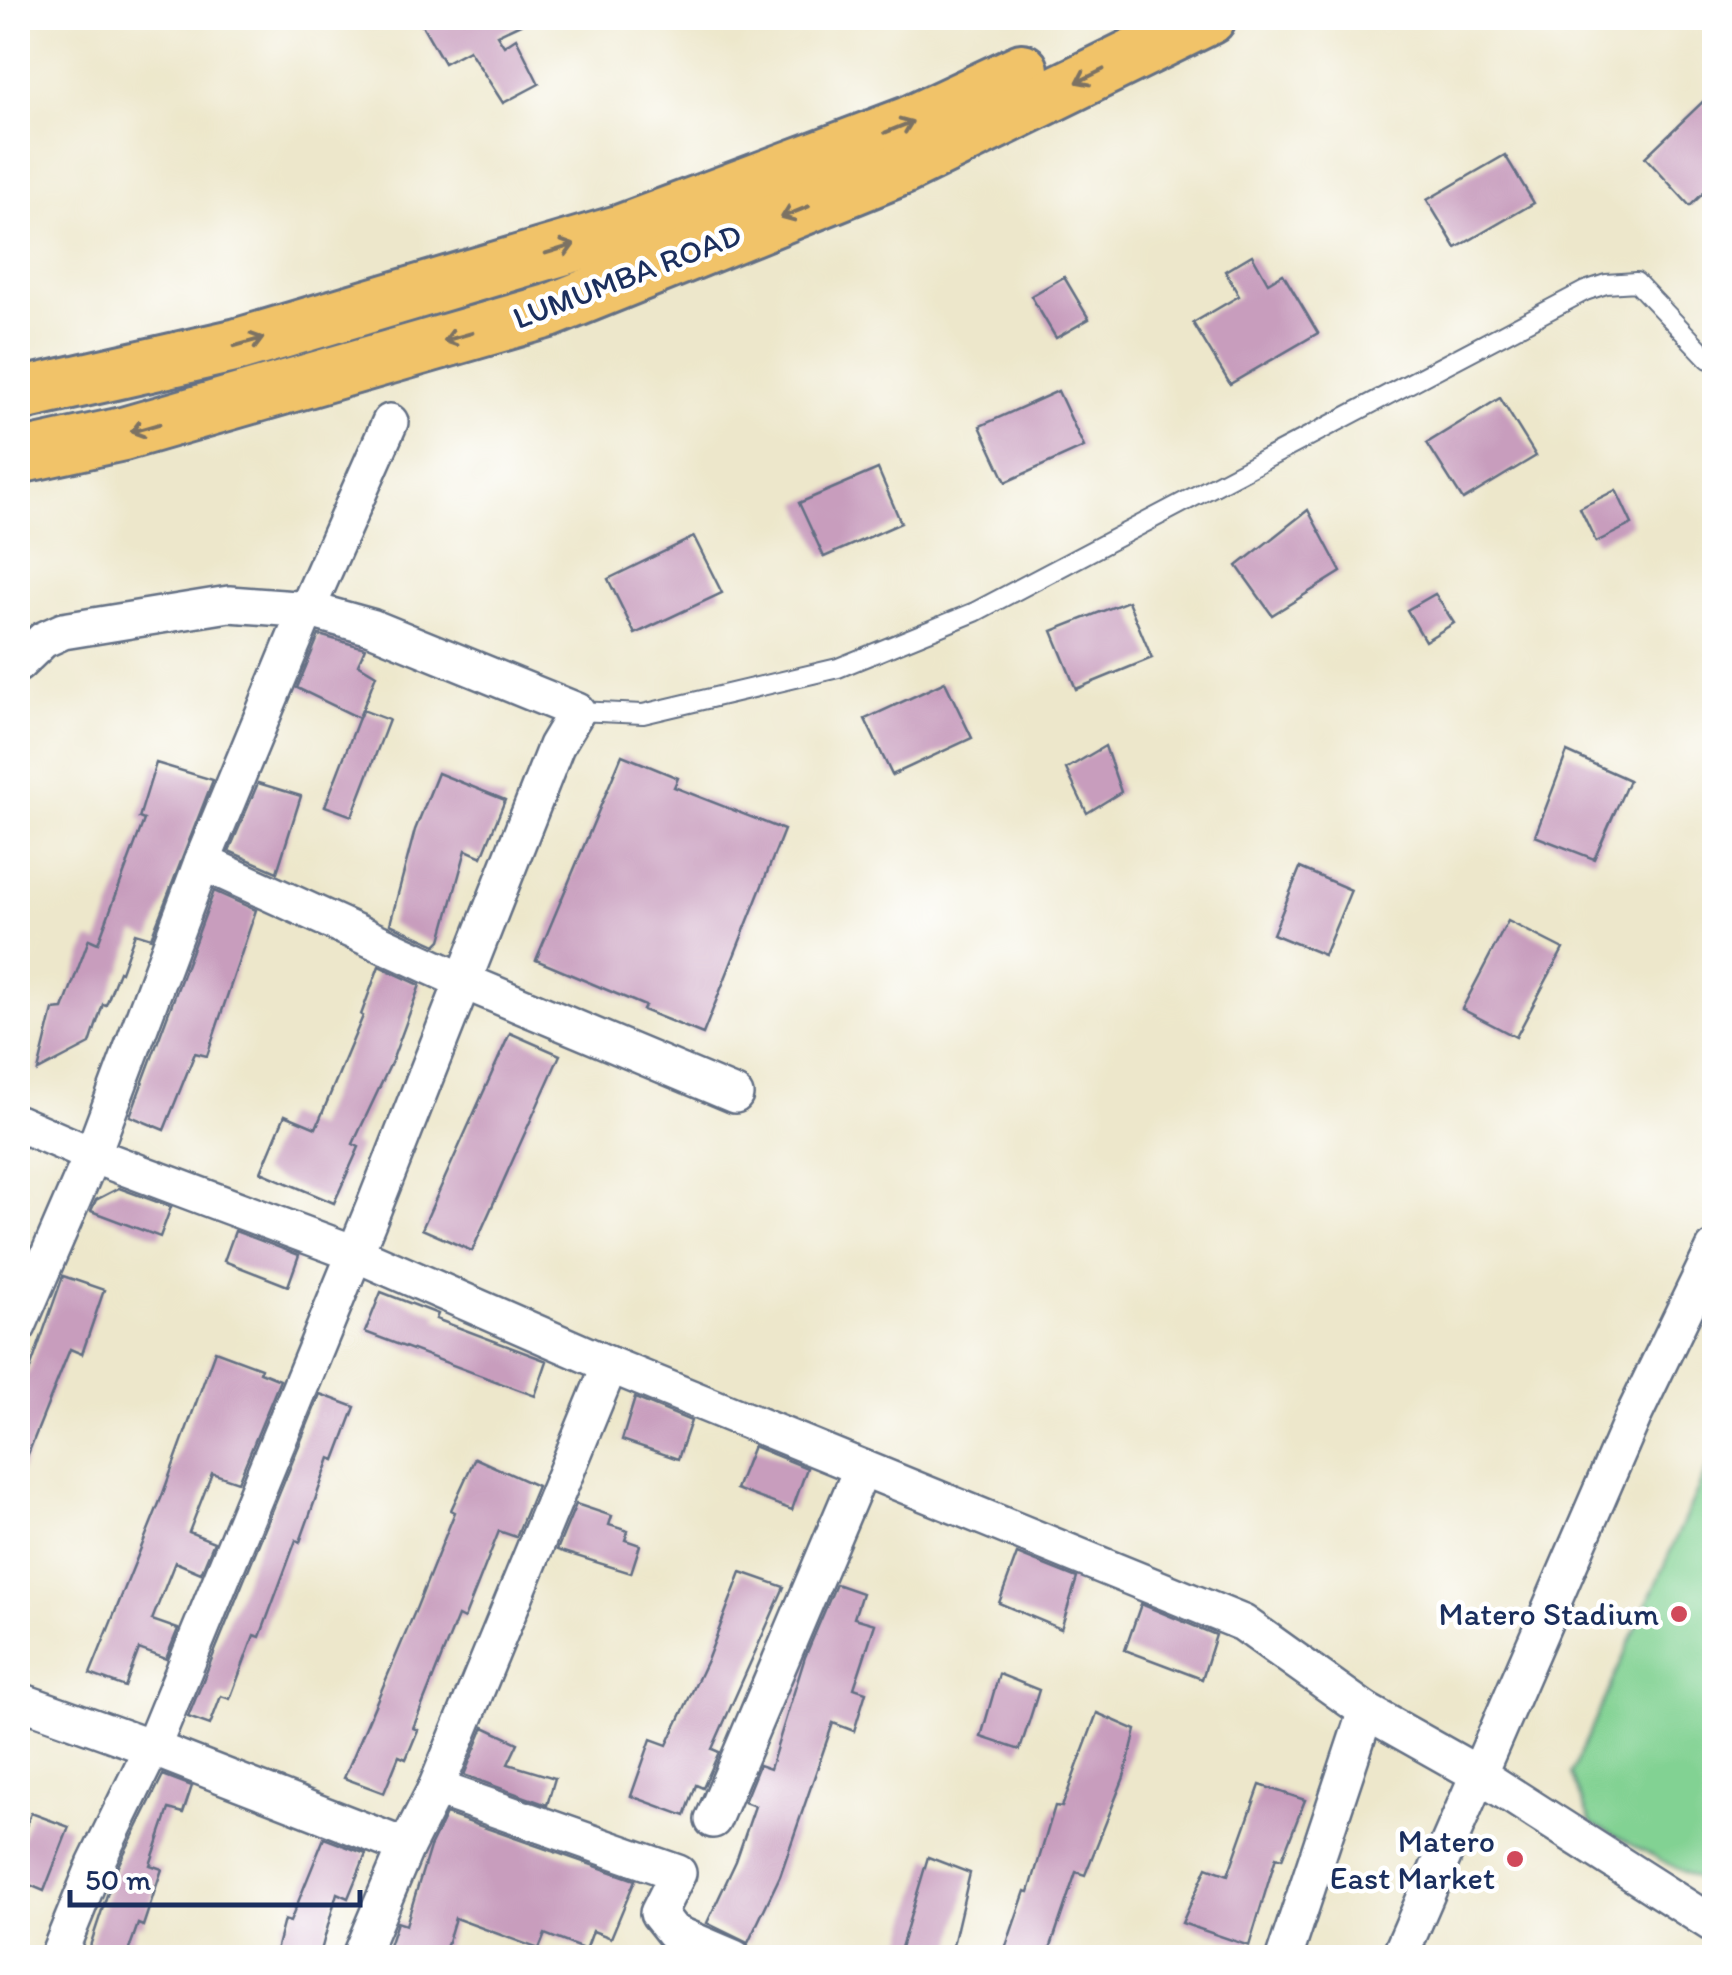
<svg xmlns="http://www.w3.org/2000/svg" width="1732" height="1975" viewBox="0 0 1732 1975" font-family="Itim,sans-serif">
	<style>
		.green { fill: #82d293; stroke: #4e8078; stroke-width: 2.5 }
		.building { fill: #c89dbd }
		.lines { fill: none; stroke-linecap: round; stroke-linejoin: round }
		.lane-casing { stroke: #646f84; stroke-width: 22 }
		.street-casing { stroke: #646f84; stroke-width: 40 }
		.primary-casing { stroke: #646f84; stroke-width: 58 }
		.lane { stroke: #fff; stroke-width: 18 }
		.street { stroke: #fff; stroke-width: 35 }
		.primary { stroke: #f1c369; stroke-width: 52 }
		.oneway { stroke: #7b7263 }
		.poi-dot { fill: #d1495b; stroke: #fff; stroke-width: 4 }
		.labels { text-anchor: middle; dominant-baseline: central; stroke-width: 9; stroke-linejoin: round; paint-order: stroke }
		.street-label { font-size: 32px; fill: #1b2f5e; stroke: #fff }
		.poi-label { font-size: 32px; fill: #1b2f5e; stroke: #fff; text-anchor: end }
	</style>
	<rect width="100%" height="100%" fill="#fff"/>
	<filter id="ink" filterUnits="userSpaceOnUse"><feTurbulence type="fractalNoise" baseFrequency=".01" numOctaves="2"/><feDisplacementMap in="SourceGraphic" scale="20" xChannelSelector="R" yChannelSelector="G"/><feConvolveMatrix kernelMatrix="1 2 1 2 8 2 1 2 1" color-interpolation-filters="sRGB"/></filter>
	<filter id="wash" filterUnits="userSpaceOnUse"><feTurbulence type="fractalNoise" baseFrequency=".0048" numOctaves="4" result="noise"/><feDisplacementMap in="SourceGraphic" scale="40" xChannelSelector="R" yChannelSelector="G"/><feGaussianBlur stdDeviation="2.25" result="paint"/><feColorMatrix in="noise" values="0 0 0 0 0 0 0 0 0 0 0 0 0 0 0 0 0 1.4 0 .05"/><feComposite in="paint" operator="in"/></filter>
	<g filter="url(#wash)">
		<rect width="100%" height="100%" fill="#ede7cb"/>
		<!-- green -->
		<polygon class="green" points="1714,1453 1714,1888 1591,1823 1571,1774"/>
		<g id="blocks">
			<!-- building -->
			<g class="building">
				<polygon points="418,18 533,18 497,35 504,46 516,38 539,84 503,103 469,50 444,63"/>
				<polygon points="1714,91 1714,183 1690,206 1645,157"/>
				<polygon points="1505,155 1534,203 1456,248 1427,200"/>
				<polygon points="1252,255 1268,283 1283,274 1318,333 1230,384 1193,323 1239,296 1225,271"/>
				<polygon points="1064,277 1089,319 1056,338 1031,296"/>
				<polygon points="1058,391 1084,447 1006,482 980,426"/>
				<polygon points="1500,398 1536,456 1463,500 1427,443"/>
				<polygon points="878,469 901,523 824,557 799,503"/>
				<polygon points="1616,490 1632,524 1596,542 1580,508"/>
				<polygon points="1308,510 1341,572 1272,615 1237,566"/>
				<polygon points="694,537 722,593 635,634 608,579"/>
				<polygon points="1435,594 1454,623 1425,641 1407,610"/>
				<polygon points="1128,601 1152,658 1076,689 1052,631"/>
				<polygon points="319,635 365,648 358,664 376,675 359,718 297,688"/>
				<polygon points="945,682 972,738 892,775 865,719"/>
				<polygon points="362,710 389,720 352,816 325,806"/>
				<polygon points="1105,746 1121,792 1087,813 1066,769"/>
				<polygon points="1567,752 1629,780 1594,859 1535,836"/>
				<polygon points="622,755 678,778 674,787 784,830 703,1034 643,1010 645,1006 536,960"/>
				<polygon points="156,763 213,780 151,938 135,933 121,972 119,971 106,1005 103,1004 90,1044 38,1071 53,1010 63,1009 89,939 98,943 144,820 139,818"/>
				<polygon points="438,773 505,800 482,857 466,850 441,940 436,945 390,924 415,830"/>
				<polygon points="258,783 301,796 277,872 229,851"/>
				<polygon points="1300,868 1351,890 1324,955 1273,934"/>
				<polygon points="214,891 256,910 207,1056 195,1053 164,1130 130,1116"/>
				<polygon points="1508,921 1563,949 1516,1037 1462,1009"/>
				<polygon points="379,966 420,985 392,1061 353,1144 359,1147 334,1203 261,1172 285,1115 316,1128 363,1016 361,1015"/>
				<polygon points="510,1033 560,1055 472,1251 422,1229"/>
				<polygon points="119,1188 171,1207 160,1237 91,1211 96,1200"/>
				<polygon points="235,1231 299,1255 288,1286 224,1261"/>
				<polygon points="63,1276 104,1290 82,1354 70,1349 18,1479 18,1382 29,1372"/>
				<polygon points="381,1292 438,1314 436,1319 547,1361 535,1396 365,1332"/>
				<polygon points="215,1351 261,1368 260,1372 280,1380 238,1482 212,1473 189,1532 214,1542 201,1573 175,1562 152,1620 178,1629 166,1659 139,1649 125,1687 90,1674 162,1496"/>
				<polygon points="320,1394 355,1407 335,1460 330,1458 300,1542 296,1540 260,1637 254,1635 230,1699 221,1696 210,1725 188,1717"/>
				<polygon points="635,1398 691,1421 678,1459 622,1440"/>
				<polygon points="753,1446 807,1468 792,1510 736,1489"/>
				<polygon points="475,1458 537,1486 516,1537 499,1531 464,1619 458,1616 413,1728 418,1730 406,1759 399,1756 384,1793 344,1778 416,1609 455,1512 451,1510"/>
				<polygon points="576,1504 612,1516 609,1525 628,1531 625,1540 640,1545 631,1573 557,1550"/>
				<polygon points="1017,1554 1077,1578 1061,1629 999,1603"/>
				<polygon points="741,1572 784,1587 712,1749 719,1752 703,1788 696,1785 685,1816 631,1796 651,1739 667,1745 708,1658"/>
				<polygon points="836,1584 862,1593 854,1618 875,1624 854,1688 866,1692 854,1731 833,1723 780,1876 748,1943 707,1923 736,1861 755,1806 744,1802 759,1765 770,1769 805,1657"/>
				<polygon points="1141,1604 1216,1635 1202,1679 1125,1650"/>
				<polygon points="999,1674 1039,1690 1020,1750 981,1737"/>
				<polygon points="1097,1713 1136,1730 1124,1777 1085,1875 1076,1872 1047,1958 1002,1958 1025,1891 1029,1892 1055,1806 1062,1807"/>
				<polygon points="484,1727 518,1743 508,1764 555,1778 547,1805 464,1775"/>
				<polygon points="163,1775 192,1786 183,1813 169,1809 150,1865 162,1869 143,1926 138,1924 126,1958 86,1958 114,1874"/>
				<polygon points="1260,1785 1305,1800 1282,1859 1276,1857 1249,1946 1182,1923 1207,1867 1228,1875"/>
				<polygon points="31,1813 69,1827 44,1891 18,1880 18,1848"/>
				<polygon points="446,1814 635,1880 611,1938 593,1931 586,1950 545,1934 539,1949 455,1918 443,1958 385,1958 397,1922 406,1925 430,1847"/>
				<polygon points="324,1838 366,1854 348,1898 337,1893 319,1958 274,1958 284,1920 290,1922"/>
				<polygon points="928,1857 970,1873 950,1958 898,1958"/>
			</g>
		</g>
	</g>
	<g filter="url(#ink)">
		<use href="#blocks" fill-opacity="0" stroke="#646f84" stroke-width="2.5"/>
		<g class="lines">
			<defs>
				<polyline id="lane" points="577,711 643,714 838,668 975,612 1585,291 1606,284 1636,282 1709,359 1714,360"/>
				<g id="street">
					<polyline points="18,664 43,640 63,631 229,604 310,610 371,627 577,711 556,746 374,1207 152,1748 95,1865 57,1958"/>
					<polyline points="202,862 463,981 735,1095"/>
					<polyline points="18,1123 92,1155 354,1253 610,1365 1243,1623 1366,1711 1478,1774 1714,1925"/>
					<polyline points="18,1326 92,1155 202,862 301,623 390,422"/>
					<polyline points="18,1700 152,1748 406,1847"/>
					<polyline points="436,1788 678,1873 658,1913 673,1932 734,1958"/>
					<polyline points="713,1820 862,1468"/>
					<polyline points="359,1958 406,1847 436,1788 610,1365"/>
					<polyline points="1284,1958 1366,1711"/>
					<polyline points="1399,1958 1633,1417 1714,1249"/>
				</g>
				<g id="primary">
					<polyline points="18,395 238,345 619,232 909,123 1022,70"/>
					<polyline points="18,457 123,434 549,311 903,168 1209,18"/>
				</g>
			</defs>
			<!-- lane casing -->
			<use href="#lane" class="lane-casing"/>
			<!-- street casing -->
			<use href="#street" class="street-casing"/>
			<!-- primary casing -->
			<use href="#primary" class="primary-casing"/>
			<!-- lane -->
			<use href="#lane" class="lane"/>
			<!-- street -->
			<use href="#street" class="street"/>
			<!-- primary -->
			<use href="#primary" class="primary"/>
		</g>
		<!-- one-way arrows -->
		<defs><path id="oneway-shaft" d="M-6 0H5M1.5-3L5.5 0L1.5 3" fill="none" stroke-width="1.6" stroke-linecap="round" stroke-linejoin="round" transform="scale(2.5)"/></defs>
		<g class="oneway">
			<use href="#oneway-shaft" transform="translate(1090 76) rotate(154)"/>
			<use href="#oneway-shaft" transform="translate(899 127) rotate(-22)"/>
			<use href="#oneway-shaft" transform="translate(795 212) rotate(158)"/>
			<use href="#oneway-shaft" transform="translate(560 249) rotate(-17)"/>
			<use href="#oneway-shaft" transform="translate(458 337) rotate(164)"/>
			<use href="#oneway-shaft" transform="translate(249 342) rotate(-16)"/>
			<use href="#oneway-shaft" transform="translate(145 428) rotate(164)"/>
		</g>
	</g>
	<!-- markers -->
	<g class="poi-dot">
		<circle cx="1679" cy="1614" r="10"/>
		<circle cx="1515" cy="1859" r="10"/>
	</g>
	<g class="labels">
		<!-- street labels -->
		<g class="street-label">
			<text transform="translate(627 276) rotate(-21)">LUMUMBA ROAD</text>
		</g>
		<!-- poi labels -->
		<g class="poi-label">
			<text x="1659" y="1614">Matero Stadium</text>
			<text x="1495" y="1841">Matero<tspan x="1495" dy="37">East Market</tspan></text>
		</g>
	</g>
	<!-- margin -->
	<rect width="1732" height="1975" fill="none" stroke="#fff" stroke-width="60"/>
	<!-- scale -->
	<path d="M70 1890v15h290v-15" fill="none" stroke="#1b2f5e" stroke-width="5"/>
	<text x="85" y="1890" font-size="30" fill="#1b2f5e" stroke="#ffffff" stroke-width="8" paint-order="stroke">50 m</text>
</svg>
